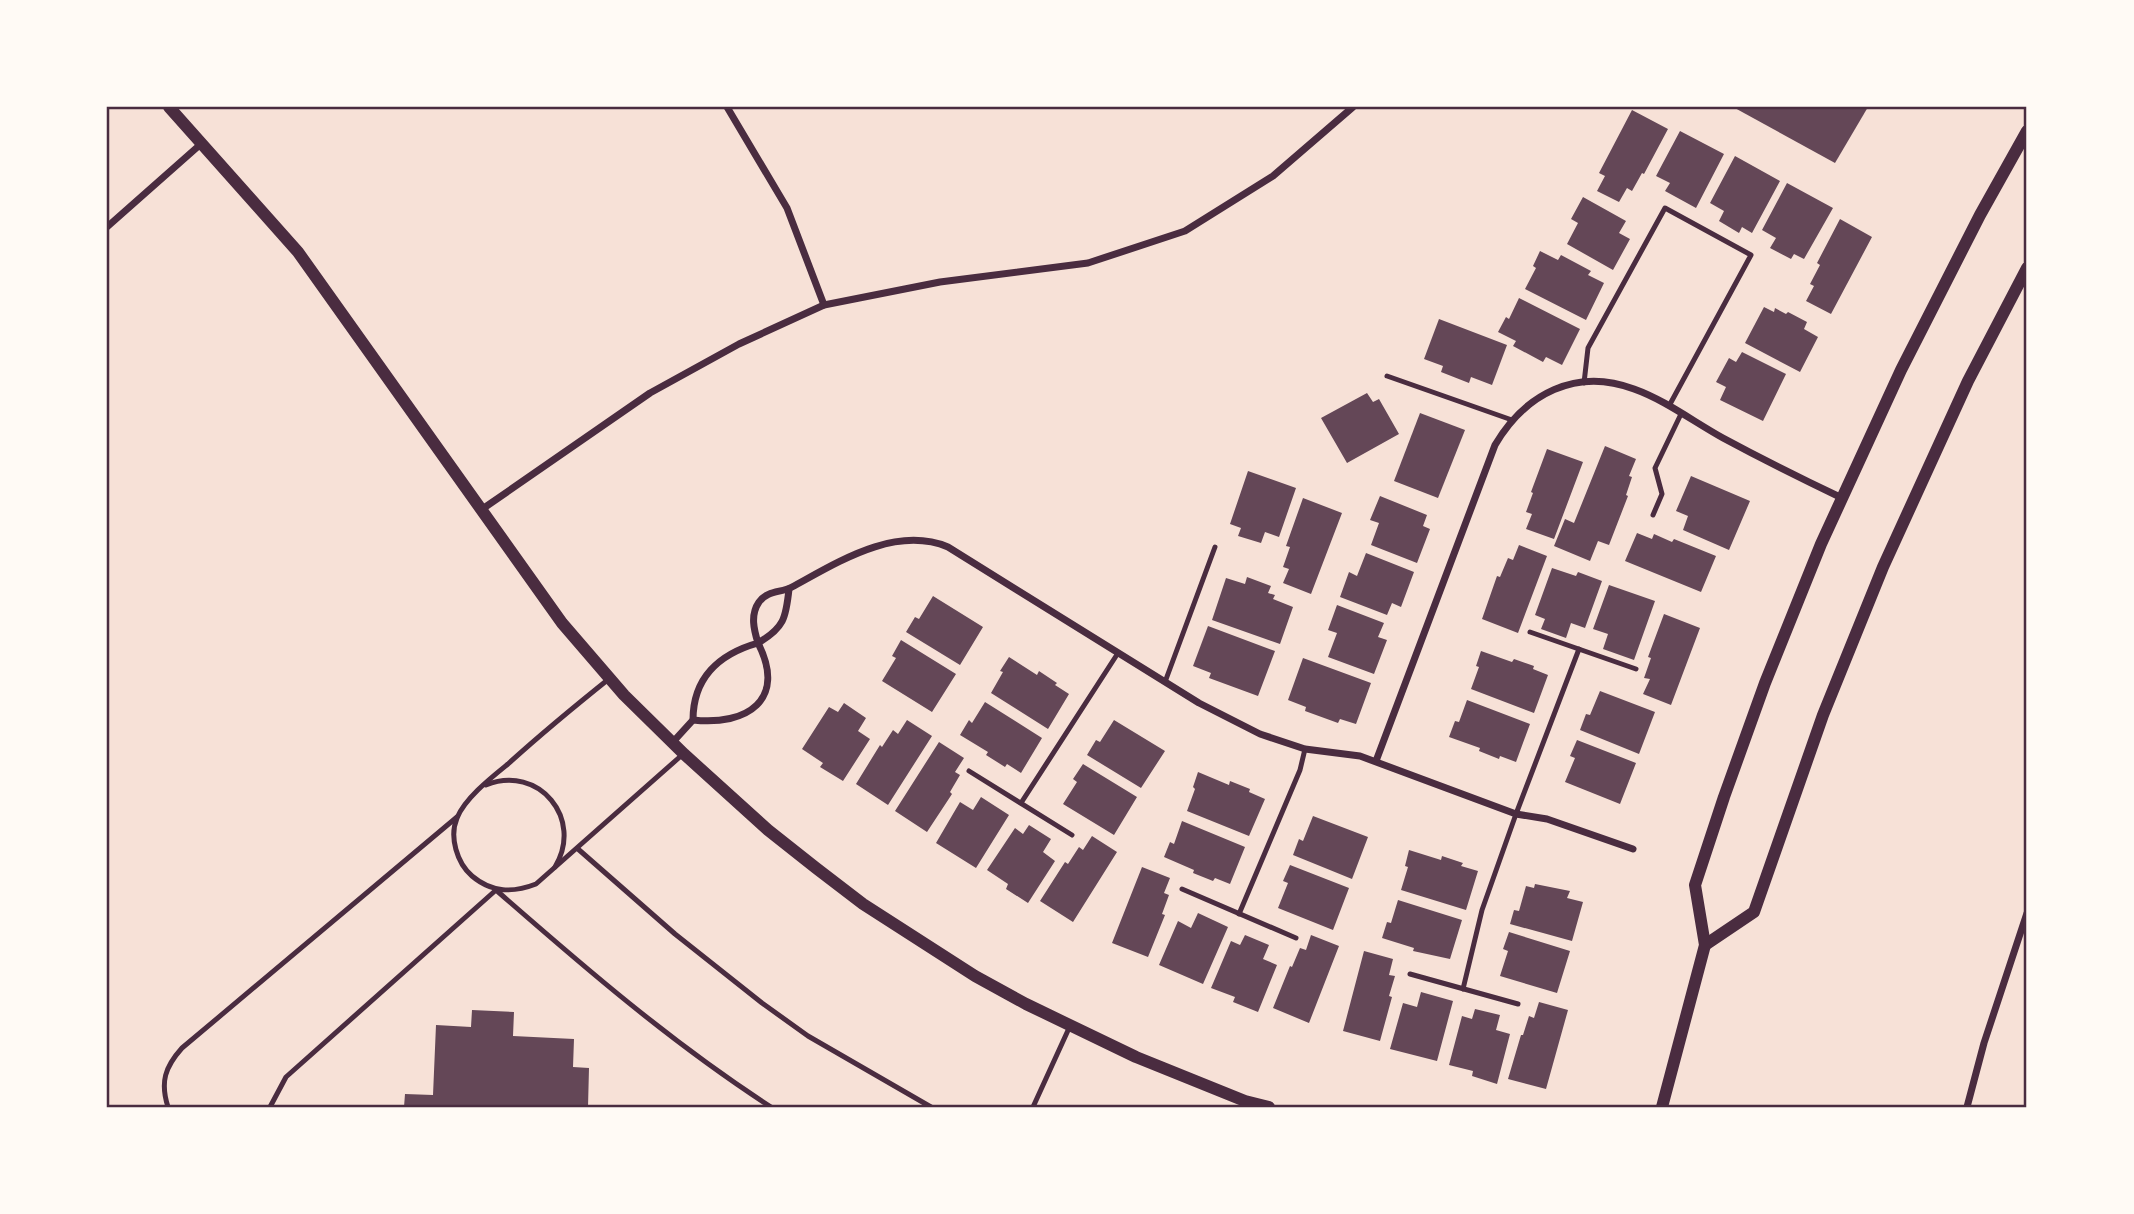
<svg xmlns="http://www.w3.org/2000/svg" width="2134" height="1214" viewBox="0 0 2134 1214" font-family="'Crimson Pro',serif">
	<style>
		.building { fill: #644757 }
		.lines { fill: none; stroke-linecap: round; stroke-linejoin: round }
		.service { stroke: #4a2c40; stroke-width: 5 }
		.minor { stroke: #4a2c40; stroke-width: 7 }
		.tertiary { stroke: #4a2c40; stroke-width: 12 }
		.neatline { fill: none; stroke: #4a2c40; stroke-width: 2.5 }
	</style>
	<rect width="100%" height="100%" fill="#f7e1d7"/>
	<!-- building -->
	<g class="building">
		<polygon points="1733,107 1868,107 1835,163"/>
		<polygon points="1632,110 1668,129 1644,174 1642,173 1632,191 1627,188 1619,202 1597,191 1605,176 1599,173"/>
		<polygon points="1680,131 1724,154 1696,208 1665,191 1670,183 1656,176"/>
		<polygon points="1735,156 1780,181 1752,233 1742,227 1739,233 1719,221 1724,211 1710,203"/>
		<polygon points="1787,183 1833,208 1804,259 1794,254 1791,259 1770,248 1776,238 1762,230"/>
		<polygon points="1583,197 1626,221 1619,233 1630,239 1613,270 1567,244 1578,223 1571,219"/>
		<polygon points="1840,219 1872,237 1831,314 1806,301 1814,286 1810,284 1820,265 1817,263"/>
		<polygon points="1540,251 1558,260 1561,255 1591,271 1588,275 1604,283 1586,320 1525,289 1536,268 1533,266"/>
		<polygon points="1519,298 1580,329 1562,365 1546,357 1543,362 1513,346 1516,341 1498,332 1506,317 1509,319"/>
		<polygon points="1764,307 1774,312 1775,308 1786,314 1788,312 1807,322 1804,329 1818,337 1800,372 1745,343"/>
		<polygon points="1439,319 1507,345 1492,385 1471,377 1469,383 1441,372 1443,366 1424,359"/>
		<polygon points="1742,352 1786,374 1763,421 1720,400 1726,387 1716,382 1729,358 1736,362"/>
		<polygon points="1367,393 1373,402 1379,399 1399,434 1347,463 1321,418"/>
		<polygon points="1420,413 1465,430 1438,498 1394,481"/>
		<polygon points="1605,446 1636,459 1629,476 1632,477 1626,495 1628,496 1609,545 1598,541 1590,561 1554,546 1565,519 1574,523"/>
		<polygon points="1547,449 1583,462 1554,539 1526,529 1532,514 1526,512 1533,493 1531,492"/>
		<polygon points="1248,471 1296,488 1279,537 1265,532 1261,543 1238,536 1241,528 1230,524"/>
		<polygon points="1691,476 1750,501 1729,550 1683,530 1688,516 1676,511"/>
		<polygon points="1380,496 1427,515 1423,526 1430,529 1417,563 1371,545 1379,523 1370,520"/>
		<polygon points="1303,498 1342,513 1311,594 1283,583 1289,569 1283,567 1290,547 1286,546"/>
		<polygon points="1637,533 1652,539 1654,534 1672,542 1674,539 1716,556 1701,592 1625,561"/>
		<polygon points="1519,545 1547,556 1518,633 1482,619 1497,576 1500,577 1508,558 1513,560"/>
		<polygon points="1366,553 1414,572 1401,607 1392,603 1387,615 1340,597 1349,572 1357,576"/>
		<polygon points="1552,568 1576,576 1578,572 1602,581 1585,628 1571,623 1566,638 1541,629 1545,619 1535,615"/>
		<polygon points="1247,577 1271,586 1268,593 1275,595 1273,599 1293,607 1280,644 1212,620 1226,578 1245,584"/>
		<polygon points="1609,585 1655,601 1634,660 1603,649 1608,634 1593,629"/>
		<polygon points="933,596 983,627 960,665 906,632 915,617 919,619"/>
		<polygon points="1337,605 1384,623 1378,637 1387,640 1374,674 1328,657 1337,633 1328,630"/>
		<polygon points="1664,614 1700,628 1671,705 1643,694 1650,679 1644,678 1651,658 1648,657"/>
		<polygon points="1208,626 1275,651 1258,696 1209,678 1211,673 1193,666"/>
		<polygon points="901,640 956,674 932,712 882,681 896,658 892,656"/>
		<polygon points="1481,651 1512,662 1514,659 1534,666 1533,669 1548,675 1534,713 1471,689 1479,667 1476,666"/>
		<polygon points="1009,657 1037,675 1039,671 1057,683 1055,685 1069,694 1048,729 991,693 1003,672 1000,671"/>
		<polygon points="1303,658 1371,683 1356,724 1340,719 1338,723 1305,711 1306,707 1288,700"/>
		<polygon points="1600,691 1655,712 1639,754 1580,730 1586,714 1590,715"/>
		<polygon points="1467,700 1530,724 1516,762 1500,756 1499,759 1479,751 1480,748 1449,737 1455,721 1459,722"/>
		<polygon points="985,702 1042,738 1021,773 1007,764 1005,767 986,755 988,752 960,735 969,720 972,723"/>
		<polygon points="844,703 866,718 858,731 870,739 843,781 820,767 823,763 802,749 829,707 838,712"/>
		<polygon points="907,720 932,736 888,805 856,784 880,745 882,747 893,730 898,734"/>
		<polygon points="1114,720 1165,751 1141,788 1087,755 1096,740 1100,742"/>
		<polygon points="1577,740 1636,763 1620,804 1565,782 1575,758 1570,756"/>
		<polygon points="939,742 964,758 955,772 960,775 950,792 952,794 927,832 895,811"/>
		<polygon points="1083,764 1137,797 1114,835 1063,804 1077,782 1073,779"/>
		<polygon points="1198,772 1229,785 1230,781 1250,789 1249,792 1265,799 1249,836 1187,811 1195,789 1193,787"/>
		<polygon points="981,797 1009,815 976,868 936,843 960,802 973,810"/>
		<polygon points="1313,816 1368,837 1352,879 1293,855 1299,839 1303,841"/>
		<polygon points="1182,821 1245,847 1230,884 1215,878 1213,881 1193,873 1194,870 1164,857 1170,842 1174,844"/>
		<polygon points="1029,825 1051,839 1043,852 1055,861 1028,903 1006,889 1008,884 987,870 1015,828 1023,834"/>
		<polygon points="1092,836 1117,852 1073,922 1040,901 1065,862 1068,864 1079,847 1083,850"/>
		<polygon points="1409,850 1441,860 1442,856 1463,863 1461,866 1478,871 1466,910 1401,890 1408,867 1405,866"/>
		<polygon points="1290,865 1349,888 1333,930 1278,908 1288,883 1283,881"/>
		<polygon points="1142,867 1170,878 1164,893 1169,895 1162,914 1165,915 1148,957 1112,943"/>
		<polygon points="1535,884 1570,891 1567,898 1583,902 1572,941 1510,924 1514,910 1519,911 1526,886 1534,888"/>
		<polygon points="1398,900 1462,920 1450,959 1413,951 1414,948 1382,938 1387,922 1391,923"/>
		<polygon points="1198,913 1228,927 1203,984 1159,965 1178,921 1191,928"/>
		<polygon points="1509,932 1570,951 1557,993 1500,976 1508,951 1503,949"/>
		<polygon points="1245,935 1269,945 1263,959 1277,965 1258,1012 1233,1002 1235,997 1211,988 1231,941 1240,945"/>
		<polygon points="1311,935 1339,946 1309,1023 1273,1008 1290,966 1292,967 1300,948 1306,950"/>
		<polygon points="1364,951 1393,959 1389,975 1395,976 1389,996 1392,997 1380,1041 1343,1031"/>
		<polygon points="1421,992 1453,1001 1437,1061 1390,1049 1403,1003 1417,1007"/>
		<polygon points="1539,1002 1568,1010 1546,1089 1508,1079 1521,1035 1523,1035 1529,1016 1534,1018"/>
		<polygon points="1475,1009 1500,1015 1496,1030 1510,1034 1497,1084 1472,1076 1473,1071 1449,1065 1462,1016 1472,1019"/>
		<polygon points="472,1010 514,1012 513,1036 574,1039 573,1067 589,1068 588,1107 404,1107 405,1094 433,1095 436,1025 471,1027"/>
	</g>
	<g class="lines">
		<!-- service -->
		<g class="service">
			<polyline points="1387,376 1512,420"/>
			<polyline points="1584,383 1588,348 1665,208 1751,255 1669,406"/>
			<polyline points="1653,515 1662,494 1655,468 1681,414"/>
			<polyline points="1530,632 1636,669"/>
			<path d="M 610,678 C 575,706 541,734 508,764 C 492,777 465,798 457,818 C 449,837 457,863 472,876 C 492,893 513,893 536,884 L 682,755"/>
			<polyline points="1165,682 1215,547"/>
			<polyline points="969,771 1072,835"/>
			<path d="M 486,785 C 539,764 584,819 555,867"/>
			<polyline points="1021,803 1118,653"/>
			<polyline points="578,849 675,934 762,1003 808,1036 931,1107"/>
			<polyline points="1182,889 1296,938"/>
			<polyline points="1239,914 1300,770 1305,749"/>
			<polyline points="1410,974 1518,1004"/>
			<polyline points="1463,989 1482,910 1516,814 1579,649"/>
			<path d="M 168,1107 C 160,1082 165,1067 182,1048 L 457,817"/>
			<path d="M 270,1107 L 286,1077 L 496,890 C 584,967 672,1043 771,1107"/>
			<polyline points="1033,1107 1070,1026"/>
		</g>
		<!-- minor -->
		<g class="minor">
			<polyline points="727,107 787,208 824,305"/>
			<polyline points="107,227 202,143"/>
			<polyline points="481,510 650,393 739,344 824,305 940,282 1088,263 1185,231 1273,176 1353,107"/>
			<path d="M 693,720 C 747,726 787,700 758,643 C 784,628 786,618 789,589"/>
			<path d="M 672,743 L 693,720 C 693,678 719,654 758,643 C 754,630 750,615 759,602 C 768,590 781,593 792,587 C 838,562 895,525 948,547 L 1199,703 L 1260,734 L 1305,749 L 1360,756 L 1516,814 L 1547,819 L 1633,849"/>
			<path d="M 1376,761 L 1495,445 C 1525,394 1576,367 1634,389 C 1665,400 1694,422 1723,438 C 1762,459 1802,479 1842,498"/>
			<polyline points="1967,1107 1984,1043 2027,913"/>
		</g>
		<!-- tertiary -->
		<g class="tertiary">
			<polyline points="169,107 298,252 562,623 624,695 684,754 768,830 816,868 863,904 975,976 1026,1004 1136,1057 1245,1101 1269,1107"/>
			<polyline points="1705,945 1754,912 1823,715 1883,567 1968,381 2027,268"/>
			<polyline points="1662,1107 1705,945 1695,885 1724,797 1765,683 1821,544 1901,370 1980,215 2027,131"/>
		</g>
	</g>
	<!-- border -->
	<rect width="2134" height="1214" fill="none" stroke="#fffaf5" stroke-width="217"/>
	<rect x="108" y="108" width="1917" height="998" class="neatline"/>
</svg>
